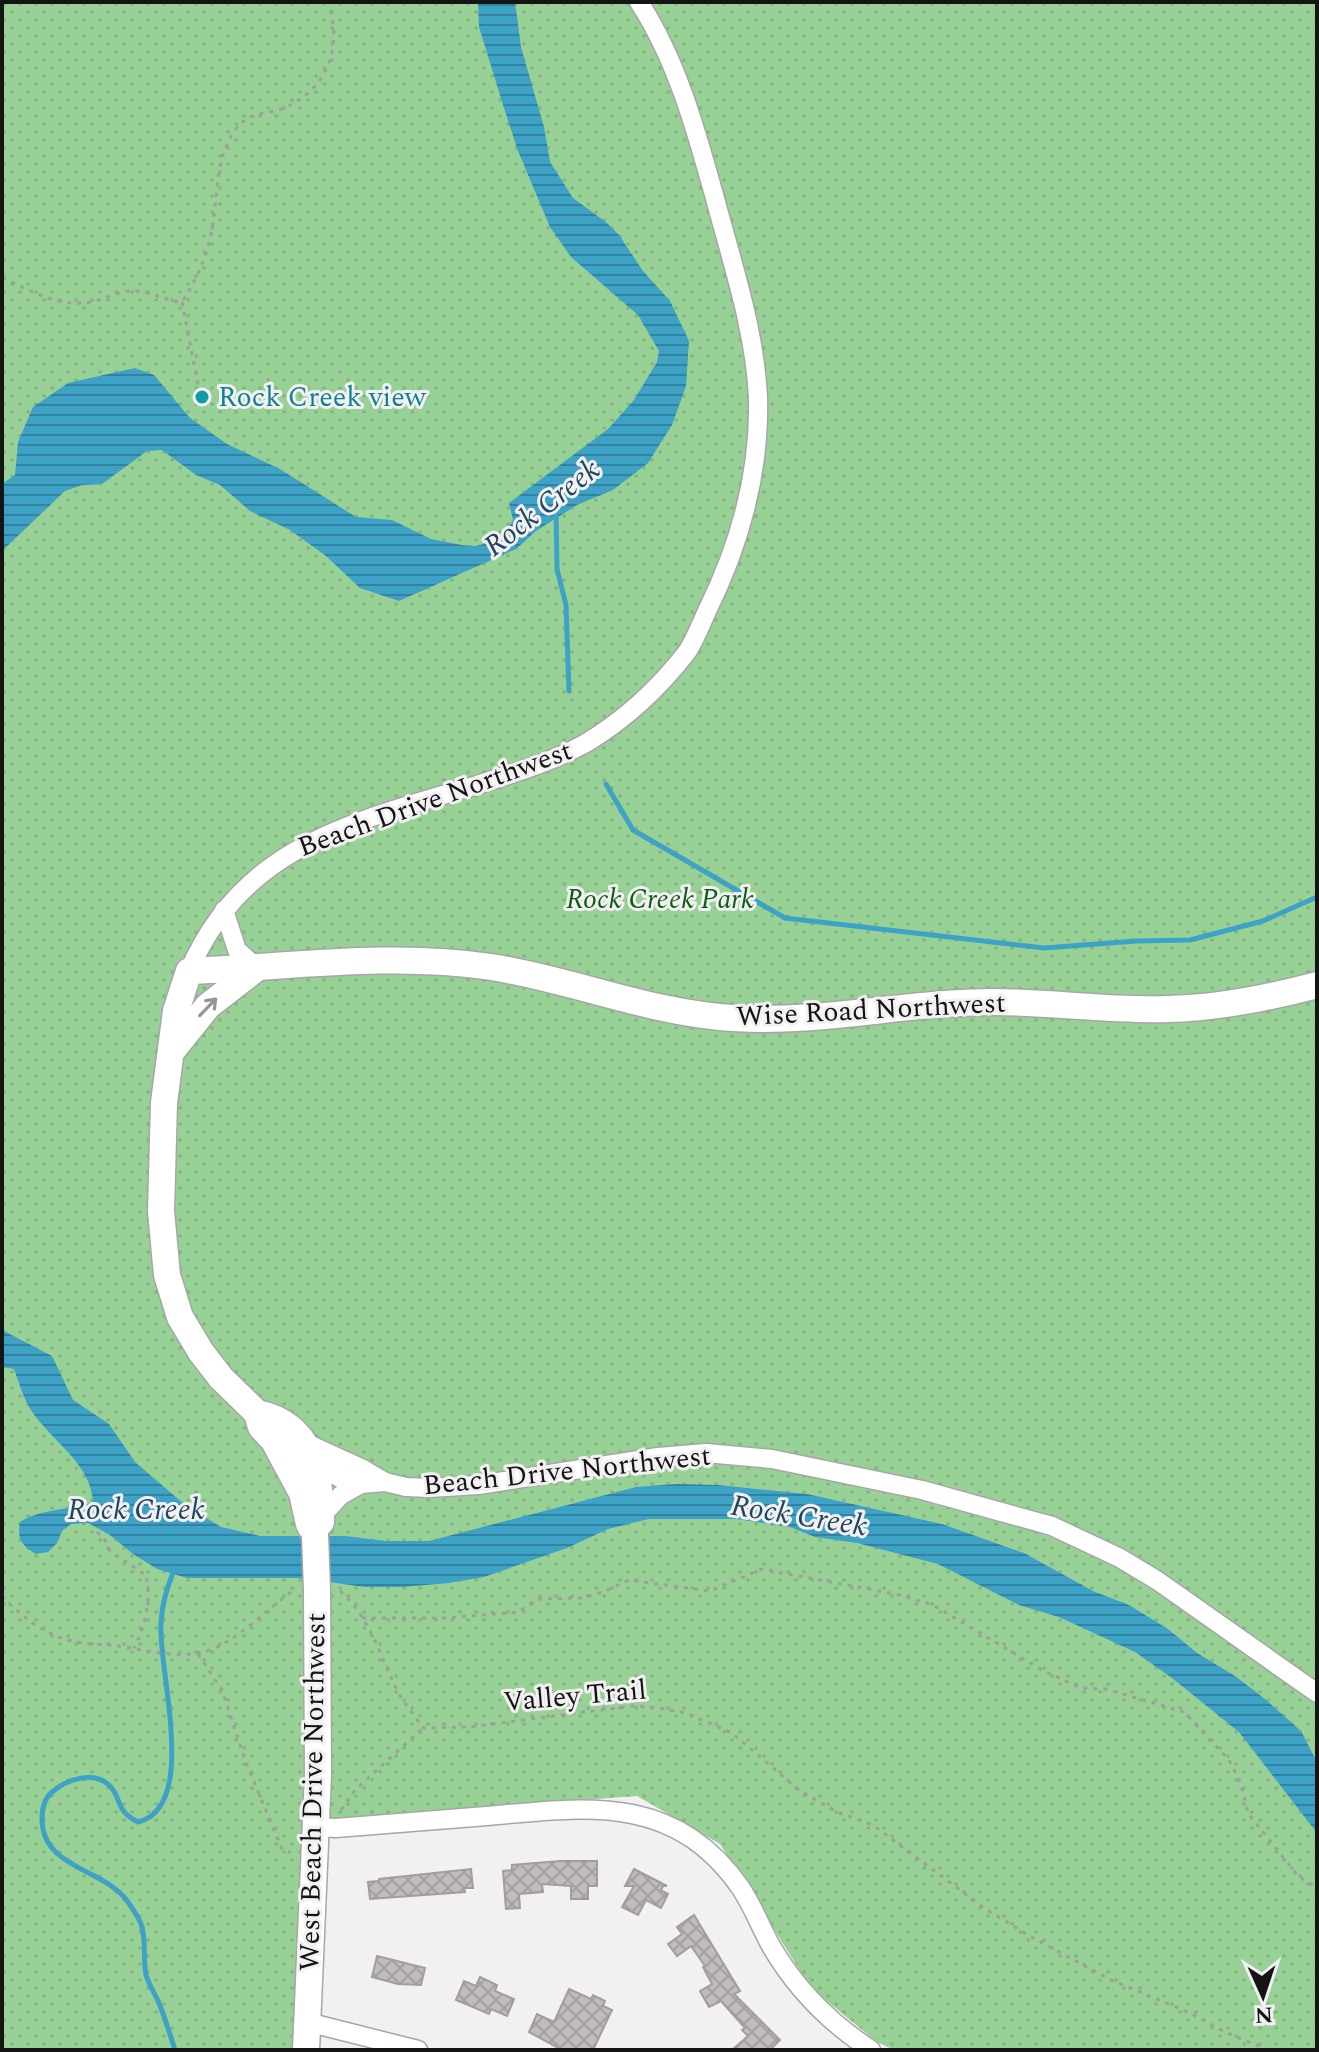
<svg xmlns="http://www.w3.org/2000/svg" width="1319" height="2052" viewBox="0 0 1319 2052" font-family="Spectral,serif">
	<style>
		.park { fill: url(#park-dots) }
		.water { fill: url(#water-rules) }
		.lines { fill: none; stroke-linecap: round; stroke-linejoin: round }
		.stream { stroke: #3ea1c6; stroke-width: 5 }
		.building { fill: url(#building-cross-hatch); stroke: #a09da0; stroke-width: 2 }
		.street-casing { stroke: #a8a5a8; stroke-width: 21 }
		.secondary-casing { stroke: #a8a5a8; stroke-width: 29 }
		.path { stroke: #a09da0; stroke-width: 3; stroke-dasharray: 4 6; stroke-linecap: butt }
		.street { stroke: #fff; stroke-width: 18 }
		.secondary { stroke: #fff; stroke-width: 26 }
		.secondary-bridge-casing { stroke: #a8a5a8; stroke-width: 29; stroke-linecap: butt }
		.secondary-bridge { stroke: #fff; stroke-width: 26 }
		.oneway { stroke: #969596 }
		.culture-dot { fill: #0f9aa8; stroke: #f3f0f3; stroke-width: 3 }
		.labels { text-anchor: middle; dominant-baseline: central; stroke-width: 6; stroke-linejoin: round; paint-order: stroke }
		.culture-label { font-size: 28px; fill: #0d838f; stroke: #f3f0f3; text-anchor: start }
		.street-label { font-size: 28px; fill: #151415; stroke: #f3f0f3 }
		.park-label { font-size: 28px; font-style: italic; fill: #0b6010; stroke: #f3f0f3 }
		.water-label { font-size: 30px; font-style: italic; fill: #1e4859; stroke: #f3f0f3 }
	</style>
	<defs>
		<pattern id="park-dots" width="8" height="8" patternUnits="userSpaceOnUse" patternTransform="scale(2)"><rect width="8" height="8" fill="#98d195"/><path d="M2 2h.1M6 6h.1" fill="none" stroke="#82b380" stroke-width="1.8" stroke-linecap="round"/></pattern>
		<pattern id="water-rules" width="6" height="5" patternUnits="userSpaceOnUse" patternTransform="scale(2)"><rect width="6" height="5" fill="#3ea1c6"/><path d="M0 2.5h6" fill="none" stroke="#3382a0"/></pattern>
		<pattern id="building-cross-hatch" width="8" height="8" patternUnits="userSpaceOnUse" patternTransform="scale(2)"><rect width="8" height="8" fill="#bfbbbf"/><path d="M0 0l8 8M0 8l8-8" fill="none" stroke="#a3a0a3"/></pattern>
	</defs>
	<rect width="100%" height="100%" fill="#f3f0f3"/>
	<!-- park -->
	<polygon class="park" points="2,2 1317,2 1317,2050 894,2050 877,2042 811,1988 720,1844 637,1796 337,1818 304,1842 293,2050 2,2050"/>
	<!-- water -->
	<g class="water">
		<polygon points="478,2 515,2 521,47 544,127 550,162 573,198 607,223 619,235 643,271 670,301 689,341 686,386 672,425 648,463 613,490 577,505 536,531 516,549 399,601 360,588 326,556 290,530 250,511 220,485 196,475 162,450 147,451 102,484 82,485 65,491 2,551 2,484 15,475 18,442 33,407 68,383 135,368 154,375 190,418 227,444 280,469 356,517 392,520 431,539 462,545 476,546 502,539 513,520 509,503 608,429 634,400 657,362 659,351 638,315 571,257 550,227 518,151 504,108 479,27"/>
		<path d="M 2,1330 L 52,1356 L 73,1400 L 109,1424 L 135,1462 L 184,1504 L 221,1527 L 260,1536 L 345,1536 L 386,1541 L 429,1541 L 636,1487 L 677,1484 L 718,1485 L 807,1494 L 942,1524 L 1024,1553 L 1093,1591 L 1129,1605 L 1168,1629 L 1197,1653 L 1235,1676 L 1265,1699 L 1301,1731 L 1317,1762 L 1317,1833 L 1239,1732 L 1172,1678 L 1135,1652 L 1059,1617 L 1019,1605 L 938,1564 L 857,1543 L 815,1537 L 790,1527 L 736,1519 L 649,1519 L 608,1529 L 567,1548 L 484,1577 L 449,1583 L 402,1587 L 365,1587 L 299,1578 L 187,1578 L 157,1569 L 133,1554 L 110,1535 L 88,1523 L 71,1524 L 62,1531 L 57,1543 L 48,1552 L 36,1554 C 21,1546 17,1538 20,1522 C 42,1508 68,1511 93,1502 C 91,1463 51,1441 31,1410 C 23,1398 19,1382 14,1369 L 2,1367 Z"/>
	</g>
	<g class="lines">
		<!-- stream -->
		<g class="stream">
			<polyline points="556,513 557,569 566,605 569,691"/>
			<polyline points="606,784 633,830 785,918 1044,948 1136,941 1190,940 1263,921 1317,897"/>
			<path d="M 175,1568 C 168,1584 162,1605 161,1622 C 157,1667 200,1807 138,1822 C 114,1810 122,1797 109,1785 C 93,1770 66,1780 52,1792 C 44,1799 42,1809 42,1819 C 42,1870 108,1868 130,1905 C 134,1911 140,1919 142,1927 C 146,1942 143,1960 146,1975 C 149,1985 155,1994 159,2003 C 165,2018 170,2034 175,2050"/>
		</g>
	</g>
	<!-- building -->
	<g class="building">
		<polygon points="560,1861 597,1861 597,1886 588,1886 588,1899 571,1899 571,1886 542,1884 543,1892 519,1894 520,1908 506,1909 503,1871 512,1870 512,1865"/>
		<polygon points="471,1869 473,1888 464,1888 465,1892 370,1899 368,1882 379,1881 379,1879"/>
		<polygon points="634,1869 667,1886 663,1886 661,1890 668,1894 661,1908 646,1900 638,1915 622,1907 634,1886 625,1886"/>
		<polygon points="694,1915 740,1991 734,1994 780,2040 770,2050 732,2050 748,2036 742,2030 745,2028 721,2001 709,2007 700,1991 712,1984 703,1967 705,1966 691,1946 677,1956 668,1944 682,1934 677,1927"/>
		<polygon points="377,1956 425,1968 421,1985 398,1984 372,1977"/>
		<polygon points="480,1977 497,1985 495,1991 514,1999 507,2016 491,2009 489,2014 456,2000 464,1981 476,1986"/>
		<polygon points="569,1989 591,1999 593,1995 605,2001 603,2006 612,2010 593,2050 562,2050 529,2032 537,2014 554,2022"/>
	</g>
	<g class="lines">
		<defs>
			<g id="street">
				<polyline points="224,910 237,950 257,968"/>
				<path d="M 189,971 C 243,844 357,821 477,785 C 514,773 552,762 586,743 C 626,719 659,688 687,652 C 695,640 701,624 707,611 C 740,544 760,474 758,398 C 755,331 733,266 716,202 C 697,134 678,62 639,2"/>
				<polyline points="306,1443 363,1469 385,1482"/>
				<polyline points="310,1462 342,1479 361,1484 385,1482 406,1487 429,1488 478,1485 658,1457 706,1453 772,1459 922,1490 1052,1526 1120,1558 1158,1581 1317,1693"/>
				<polyline points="321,1517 341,1495 361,1484"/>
				<path d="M 316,1827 L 336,1828 C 386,1824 437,1820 487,1816 C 586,1807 674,1793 740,1887 C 753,1906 760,1926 771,1946 C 796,1989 830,2023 871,2050"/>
				<polyline points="307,2022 418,2050"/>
			</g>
			<g id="secondary">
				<polyline points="171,1052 208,1006 257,968"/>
				<path d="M 257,1413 C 312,1424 321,1474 321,1522"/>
				<path d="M 315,1535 L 309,1524 L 302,1493 L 274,1441 L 261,1427 L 257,1413 L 221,1378 L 201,1352 L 180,1317 L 167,1275 L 161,1211 L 164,1103 L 176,1011 L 189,971 C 289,967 391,952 491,967 C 574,980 649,1013 733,1018 C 820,1024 906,1002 993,1002 C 1051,1002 1109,1011 1168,1009 C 1219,1008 1268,998 1317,985"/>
				<polyline points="306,2050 318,1774 317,1590"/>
			</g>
		</defs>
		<!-- street casing -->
		<use href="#street" class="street-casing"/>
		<!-- secondary casing -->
		<use href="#secondary" class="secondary-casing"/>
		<!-- path -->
		<g class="path">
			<path d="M 2,278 C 33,291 57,308 91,302 C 105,299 120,290 134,291 C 152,291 165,301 182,302 C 197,279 207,256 212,229 C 218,196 215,156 236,129 C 251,110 264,116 284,108 C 329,88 343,46 328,2"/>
			<polyline points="182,302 199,390"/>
			<path d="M 97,1532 L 104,1538 L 110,1551 L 146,1575 C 151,1601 146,1625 134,1648"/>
			<path d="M 340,1591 C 370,1617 380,1656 397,1690 C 404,1703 414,1715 423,1728 L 469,1727 L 632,1706 L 660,1708 L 686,1713 L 732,1733 L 799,1790 L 837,1812 L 873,1825 L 984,1908 L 1028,1935 L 1111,1980 L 1188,2012 L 1225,2032 L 1268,2050"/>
			<path d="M 2,1596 C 20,1615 42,1633 68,1640 C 81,1644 97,1644 111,1645 C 143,1649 184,1662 215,1648 C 245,1634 267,1609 294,1590"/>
			<polyline points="362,1618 444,1618 508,1613 518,1612 538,1599 581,1598 603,1592 629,1580 710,1591 762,1569 900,1595 933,1605 1042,1670 1081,1688 1106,1689 1184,1712 1229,1760 1241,1784 1248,1813 1298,1876 1317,1888"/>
			<polyline points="198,1654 222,1690 245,1760 282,1849 291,1853"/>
			<polyline points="341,1810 355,1790 423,1728"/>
		</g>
		<!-- street -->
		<use href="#street" class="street"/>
		<!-- secondary -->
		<use href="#secondary" class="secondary"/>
		<defs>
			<polyline id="secondary-bridge" points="315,1535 317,1590"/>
		</defs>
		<!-- secondary-bridge casing -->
		<use href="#secondary-bridge" class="secondary-bridge-casing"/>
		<!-- secondary-bridge -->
		<use href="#secondary-bridge" class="secondary-bridge"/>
	</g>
	<!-- one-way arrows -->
	<defs><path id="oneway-shaft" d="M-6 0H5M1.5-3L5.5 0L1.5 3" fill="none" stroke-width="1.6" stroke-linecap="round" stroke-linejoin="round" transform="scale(2)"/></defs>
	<use class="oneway" href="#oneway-shaft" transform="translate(208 1007) rotate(-46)"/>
	<!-- markers -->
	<circle class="culture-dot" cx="202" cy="397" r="8"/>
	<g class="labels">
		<!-- culture labels -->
		<g class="culture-label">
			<text x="218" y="397">Rock Creek view</text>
		</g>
		<!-- street labels -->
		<g class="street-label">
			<text transform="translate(435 799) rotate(-20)">Beach Drive Northwest</text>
			<text transform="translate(871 1010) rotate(-3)">Wise Road Northwest</text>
			<text transform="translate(567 1471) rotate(-6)">Beach Drive Northwest</text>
			<text transform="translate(575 1696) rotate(-5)">Valley Trail</text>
			<text transform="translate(313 1792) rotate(-89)">West Beach Drive Northwest</text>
		</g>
		<!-- park labels -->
		<g class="park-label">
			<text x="660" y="899">Rock Creek Park</text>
		</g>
		<!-- water labels -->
		<g class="water-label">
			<text transform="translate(542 508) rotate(-38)">Rock Creek</text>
			<text x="136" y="1510">Rock Creek</text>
			<text transform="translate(799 1516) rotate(9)">Rock Creek</text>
		</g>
	</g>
	<!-- border -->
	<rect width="1319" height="2052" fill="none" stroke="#151415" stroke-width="8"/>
	<!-- north arrow -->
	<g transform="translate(1263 1996) rotate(177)" stroke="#f3f0f3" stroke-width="6" paint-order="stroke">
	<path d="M0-6L14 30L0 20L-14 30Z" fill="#151415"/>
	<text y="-12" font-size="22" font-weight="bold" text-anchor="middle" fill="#151415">N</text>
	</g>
</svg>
